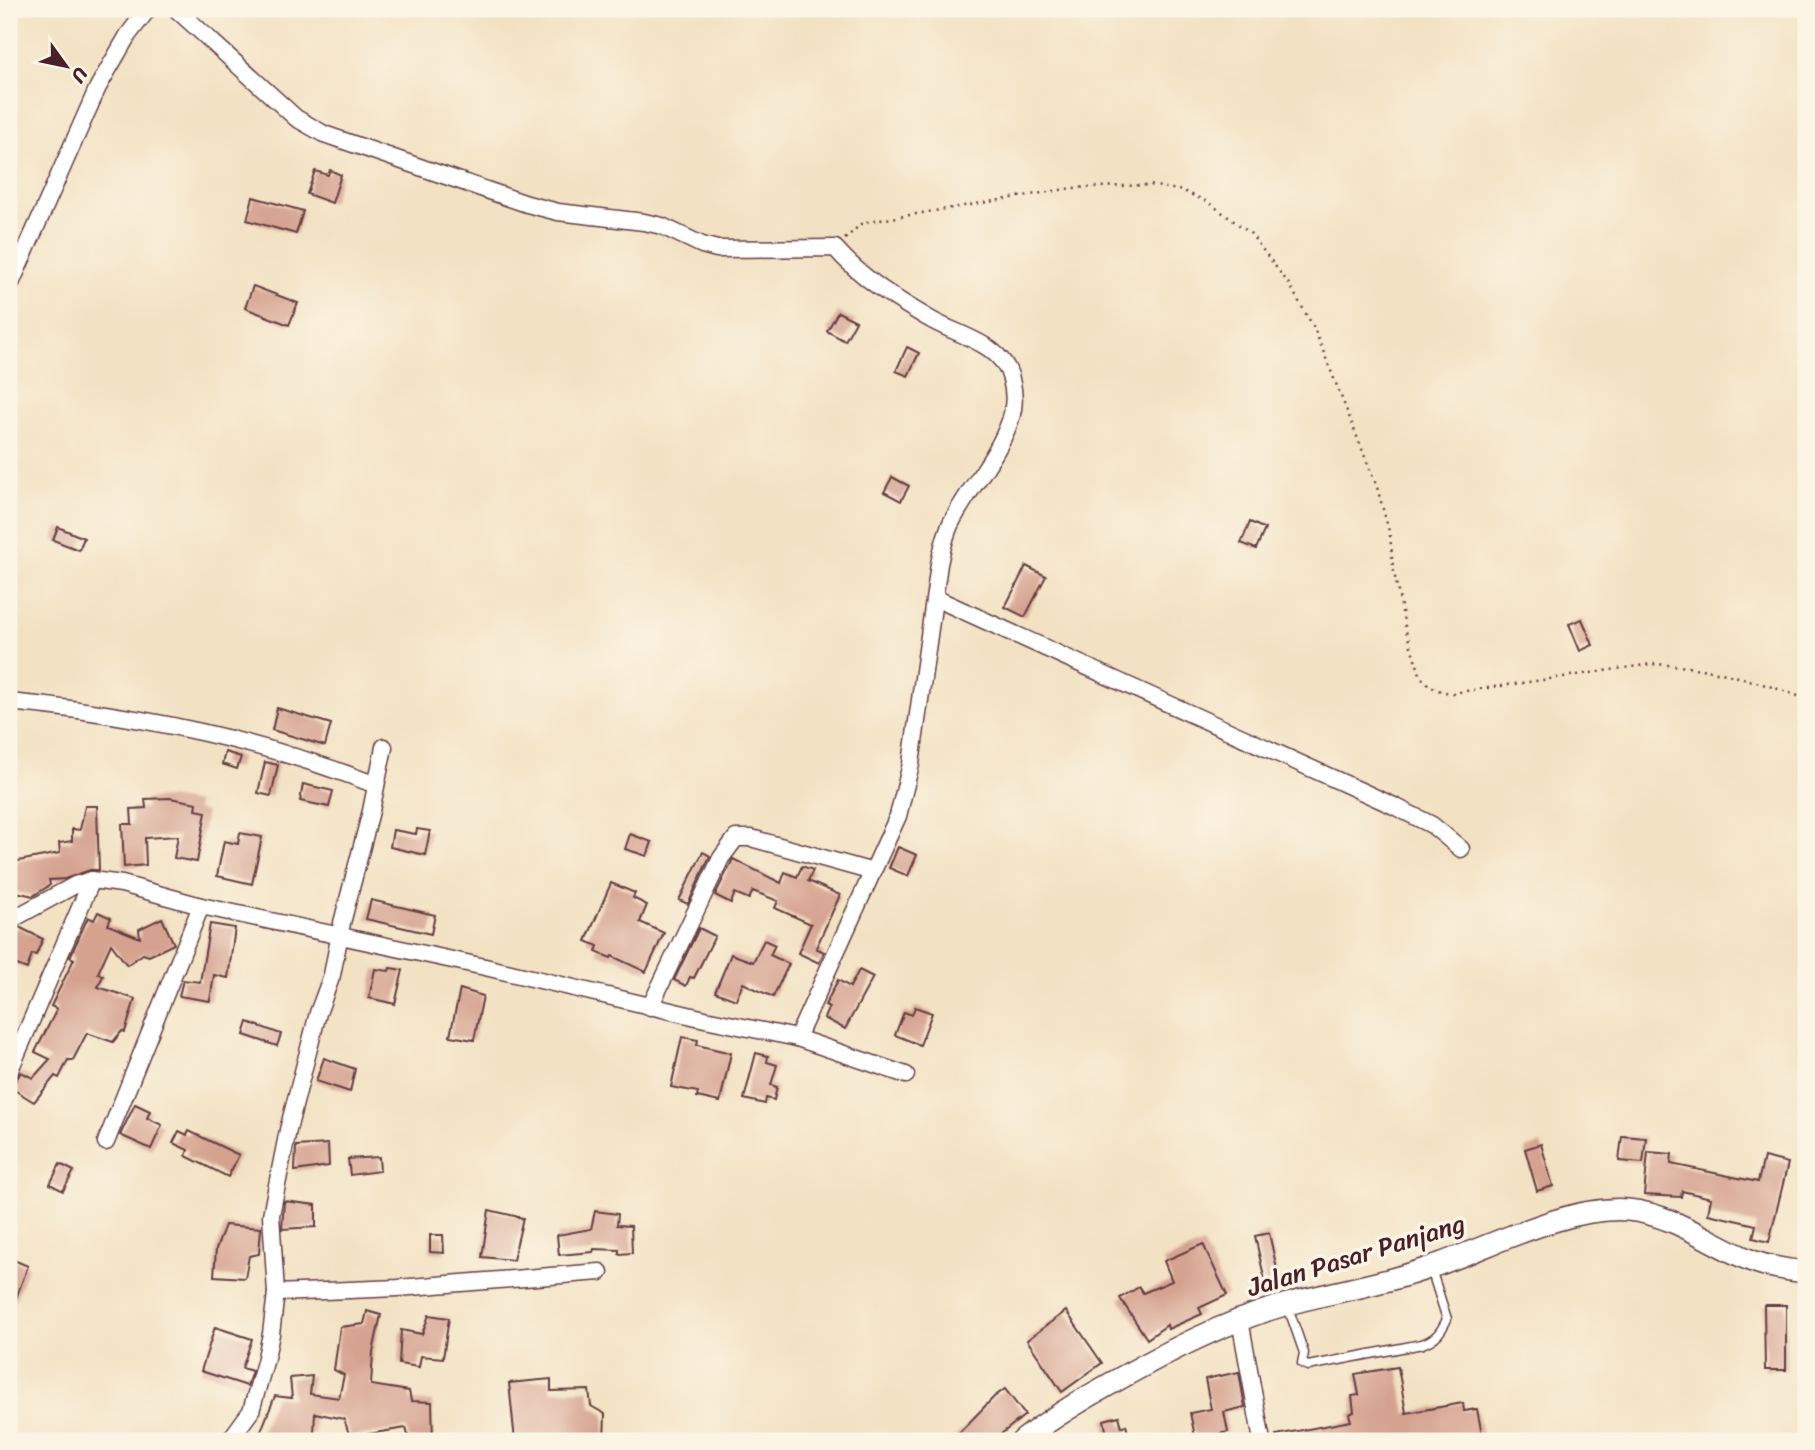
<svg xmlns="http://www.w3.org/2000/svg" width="1815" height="1450" viewBox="0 0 1815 1450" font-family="Sriracha,sans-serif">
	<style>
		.building { fill: #d6a290 }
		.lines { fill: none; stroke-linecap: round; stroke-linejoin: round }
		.lane-casing { stroke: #633c42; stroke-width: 11 }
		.street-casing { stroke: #633c42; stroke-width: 19 }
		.secondary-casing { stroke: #633c42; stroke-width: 24 }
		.path { stroke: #633c42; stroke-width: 2.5; stroke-dasharray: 2 5; stroke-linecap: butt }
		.lane { stroke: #fff; stroke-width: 8 }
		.street { stroke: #fff; stroke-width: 16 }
		.secondary { stroke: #fff; stroke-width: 21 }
		.labels { text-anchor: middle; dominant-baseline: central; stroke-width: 7; stroke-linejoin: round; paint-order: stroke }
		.street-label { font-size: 26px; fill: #4a1f2b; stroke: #fcf5e5 }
	</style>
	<rect width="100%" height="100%" fill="#fcf5e5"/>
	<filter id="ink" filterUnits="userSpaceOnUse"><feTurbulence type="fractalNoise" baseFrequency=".0143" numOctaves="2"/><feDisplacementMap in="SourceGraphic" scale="14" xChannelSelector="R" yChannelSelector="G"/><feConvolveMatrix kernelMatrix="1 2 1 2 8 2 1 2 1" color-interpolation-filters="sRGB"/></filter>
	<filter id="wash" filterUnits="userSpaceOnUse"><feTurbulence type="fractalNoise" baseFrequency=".00686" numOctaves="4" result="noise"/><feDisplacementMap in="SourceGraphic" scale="28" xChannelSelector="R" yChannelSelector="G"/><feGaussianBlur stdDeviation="1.57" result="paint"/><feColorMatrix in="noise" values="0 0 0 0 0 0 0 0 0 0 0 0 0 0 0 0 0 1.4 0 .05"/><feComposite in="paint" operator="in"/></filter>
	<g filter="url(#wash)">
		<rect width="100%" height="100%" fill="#f2e1c2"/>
		<g id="blocks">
			<!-- building -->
			<g class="building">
				<polygon points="330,170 341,175 332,203 307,194 315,171 328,175"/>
				<polygon points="253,197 303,211 296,234 247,220"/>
				<polygon points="253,286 298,303 289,325 245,308"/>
				<polygon points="838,312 856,321 845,341 827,331"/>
				<polygon points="907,347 919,353 908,376 896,371"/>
				<polygon points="892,477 909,486 901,501 884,492"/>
				<polygon points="1250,522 1265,529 1256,549 1241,543"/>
				<polygon points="58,527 84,538 79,550 53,540"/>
				<polygon points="1026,566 1046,576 1025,617 1005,607"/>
				<polygon points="1582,619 1593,645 1580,651 1569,624"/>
				<polygon points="277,708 331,724 325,746 272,730"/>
				<polygon points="225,752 241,757 237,769 222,764"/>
				<polygon points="265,762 278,765 271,796 258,793"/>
				<polygon points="303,784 333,791 329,807 300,801"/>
				<polygon points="170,798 197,803 196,810 206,812 197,862 174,858 178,836 145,838 146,865 124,867 122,824 132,824 131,809 146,808 145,799"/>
				<polygon points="85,806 97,806 99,870 90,870 65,879 49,880 50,885 33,896 16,892 13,862 60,853 59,843 72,841 72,829 80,830"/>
				<polygon points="417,829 430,831 425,855 390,847 393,830 416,834"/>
				<polygon points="240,833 262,837 252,884 217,876 224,841 238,844"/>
				<polygon points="630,834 652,842 647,856 625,849"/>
				<polygon points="898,847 917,855 908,876 889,868"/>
				<polygon points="703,852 710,856 688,904 679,900"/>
				<polygon points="733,859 781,883 785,872 797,877 802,866 813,870 808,881 840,895 816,948 824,952 819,963 798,953 811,924 775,908 778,901 753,891 749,899 735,893 731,903 715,895"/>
				<polygon points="611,883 635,893 633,898 647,905 640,922 664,933 646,972 612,956 611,958 596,952 598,946 586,941"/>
				<polygon points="371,900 435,915 431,934 366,919"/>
				<polygon points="98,912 111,918 108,925 140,938 139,929 162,918 174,944 149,956 143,954 127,965 111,944 98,973 103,976 98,987 135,999 125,1032 122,1031 113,1042 87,1033 73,1060 68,1060 59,1078 55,1076 34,1102 11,1088 21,1072 33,1078 50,1059 35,1052 57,1009 51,1006 74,959 70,957 88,917 94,920"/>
				<polygon points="210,924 235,928 228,978 214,975 210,1001 179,996 183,980 200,982"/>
				<polygon points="19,927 43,939 36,955 32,954 27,969 9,962 9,933"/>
				<polygon points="699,928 715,936 694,978 690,977 686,986 674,980"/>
				<polygon points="764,940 775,945 770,955 789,964 773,997 743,983 736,1000 715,992 731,954 753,962"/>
				<polygon points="390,968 403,970 395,1004 369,998 375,969 389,971"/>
				<polygon points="859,970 873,977 845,1029 824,1018 829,1007 825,1005 838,980 850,987"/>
				<polygon points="460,989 483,996 474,1040 450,1036"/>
				<polygon points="915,1007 932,1013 920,1045 895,1035 904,1012 912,1015"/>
				<polygon points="248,1022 281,1034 277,1046 244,1035"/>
				<polygon points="682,1037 698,1040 697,1045 731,1053 720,1102 697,1097 698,1092 671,1087"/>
				<polygon points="756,1053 768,1056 767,1062 777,1065 771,1085 777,1087 774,1100 766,1098 765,1104 744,1099"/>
				<polygon points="324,1058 355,1069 350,1092 316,1081"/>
				<polygon points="135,1104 150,1111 147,1118 162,1125 151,1149 120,1135"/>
				<polygon points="179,1131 187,1135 189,1131 239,1155 228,1177 186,1156 188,1150 173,1143"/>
				<polygon points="1622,1136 1646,1138 1643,1163 1619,1161"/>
				<polygon points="328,1144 329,1166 295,1171 296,1146"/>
				<polygon points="1541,1144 1553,1186 1537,1191 1525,1149"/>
				<polygon points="1648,1152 1672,1154 1671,1164 1758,1182 1764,1157 1788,1163 1769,1242 1753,1238 1756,1225 1708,1214 1711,1198 1682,1191 1681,1197 1644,1195"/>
				<polygon points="379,1157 380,1171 350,1175 348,1159"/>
				<polygon points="60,1164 74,1171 63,1191 50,1184"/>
				<polygon points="284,1201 316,1205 316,1227 282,1229"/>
				<polygon points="489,1210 523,1218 513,1260 482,1257"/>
				<polygon points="595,1211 618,1214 617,1225 631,1226 632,1253 619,1254 619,1250 594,1249 593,1252 559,1255 557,1235 591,1229"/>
				<polygon points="225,1225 261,1228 259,1254 249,1256 245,1278 214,1276 216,1249"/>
				<polygon points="1269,1233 1281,1287 1267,1290 1255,1236"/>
				<polygon points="430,1235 443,1235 444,1253 430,1252"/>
				<polygon points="1203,1244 1227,1295 1199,1308 1202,1314 1168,1329 1167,1325 1147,1339 1120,1298 1139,1287 1143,1293 1172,1281 1164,1261"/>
				<polygon points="9,1258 28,1266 10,1314 9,1314"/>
				<polygon points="1764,1305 1786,1305 1786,1370 1765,1370"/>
				<polygon points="367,1311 381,1315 373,1352 371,1385 409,1391 411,1401 432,1402 433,1441 409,1439 406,1428 350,1437 344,1419 315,1413 314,1434 301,1441 257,1441 275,1396 292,1398 290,1378 312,1376 310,1394 339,1398 344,1375 334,1370 340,1327 364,1324"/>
				<polygon points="1066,1311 1102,1363 1062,1392 1027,1340"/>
				<polygon points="429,1315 449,1318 443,1358 421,1356 419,1367 399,1364 401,1330 422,1334"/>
				<polygon points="215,1327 252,1339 242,1368 252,1371 247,1386 201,1371"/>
				<polygon points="1398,1367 1406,1413 1463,1403 1464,1411 1477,1409 1482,1435 1470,1437 1471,1441 1277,1441 1276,1435 1351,1421 1349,1414 1354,1412 1352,1396 1359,1395 1355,1374"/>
				<polygon points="1239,1372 1245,1407 1224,1412 1228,1432 1214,1435 1216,1441 1196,1441 1190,1413 1211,1409 1205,1379"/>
				<polygon points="551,1379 551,1391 589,1390 591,1406 605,1414 604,1441 575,1441 574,1436 552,1436 552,1441 515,1441 509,1383"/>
				<polygon points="1005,1389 1025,1415 1001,1434 1008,1441 951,1441 994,1397"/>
				<polygon points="1119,1416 1122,1427 1126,1425 1130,1441 1108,1441 1104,1420"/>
			</g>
		</g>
	</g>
	<g filter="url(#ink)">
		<use href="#blocks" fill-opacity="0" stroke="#633c42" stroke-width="2"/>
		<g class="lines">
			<defs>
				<path id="lane" d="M 1288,1307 L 1304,1353 L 1302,1363 L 1308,1366 L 1422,1344 C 1436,1339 1441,1332 1447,1319 L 1431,1269"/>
				<g id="street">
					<polyline points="9,288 98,87 128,35 148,9"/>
					<polyline points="935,598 1394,806 1432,825 1461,849"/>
					<path d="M 9,702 C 135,714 258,739 376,785"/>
					<path d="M 9,921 L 75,885 L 92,880 L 122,884 L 201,906 L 485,967 L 705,1019 L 797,1038 L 898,816 L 911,764 L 939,564 C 942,550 945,535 951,523 C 969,488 997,458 1010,421 C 1015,407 1015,394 1011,379 C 1002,342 957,336 928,318 C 894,298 861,278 835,248 L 717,249 L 702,245 L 662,226 L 644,222 L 558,212 L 527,204 L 324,134 L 296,118 L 176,9"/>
					<polyline points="650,1007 721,858 736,838 751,838 873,872"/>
					<polyline points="797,1038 906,1075"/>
					<polyline points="9,1072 92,880"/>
					<polyline points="106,1142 201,906"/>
					<polyline points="276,1293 398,1288 600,1272"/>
					<polyline points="1240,1320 1262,1441"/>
					<polyline points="229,1441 251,1411 265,1362 271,1334 276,1293 271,1215 288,1130 318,1013 332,975 342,923 371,811 384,747"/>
				</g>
				<path id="secondary" d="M 1022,1441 C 1049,1419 1080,1401 1110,1384 C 1167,1352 1225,1321 1288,1304 C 1335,1291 1385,1284 1431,1267 C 1488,1248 1568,1205 1628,1210 C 1671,1214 1707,1241 1745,1258 C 1764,1267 1786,1270 1806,1272"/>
			</defs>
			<!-- lane casing -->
			<use href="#lane" class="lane-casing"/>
			<!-- street casing -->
			<use href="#street" class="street-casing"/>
			<!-- secondary casing -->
			<use href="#secondary" class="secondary-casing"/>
			<!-- path -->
			<path class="path" d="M 845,239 L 862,223 L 1072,188 L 1150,185 L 1183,191 L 1208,202 L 1250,233 L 1289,284 L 1314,328 L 1377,487 L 1390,535 L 1393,567 L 1406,631 L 1421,677 C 1430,688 1439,692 1453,693 L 1652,664 C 1706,666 1756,680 1806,699"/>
			<!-- lane -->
			<use href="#lane" class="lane"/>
			<!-- street -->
			<use href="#street" class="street"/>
			<!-- secondary -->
			<use href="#secondary" class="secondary"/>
		</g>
	</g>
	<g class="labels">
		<!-- street labels -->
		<g class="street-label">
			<text transform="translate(1356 1255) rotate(-17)">Jalan Pasar Panjang</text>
		</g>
	</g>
	<!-- margin -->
	<rect width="1815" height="1450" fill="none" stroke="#fcf5e5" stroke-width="35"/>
	<!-- north arrow -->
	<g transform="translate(66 66) rotate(123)" stroke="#fcf5e5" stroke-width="5" paint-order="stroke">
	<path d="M0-5L12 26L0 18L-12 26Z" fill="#4a1f2b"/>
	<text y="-10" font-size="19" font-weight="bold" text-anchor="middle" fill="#4a1f2b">U</text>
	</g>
</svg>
